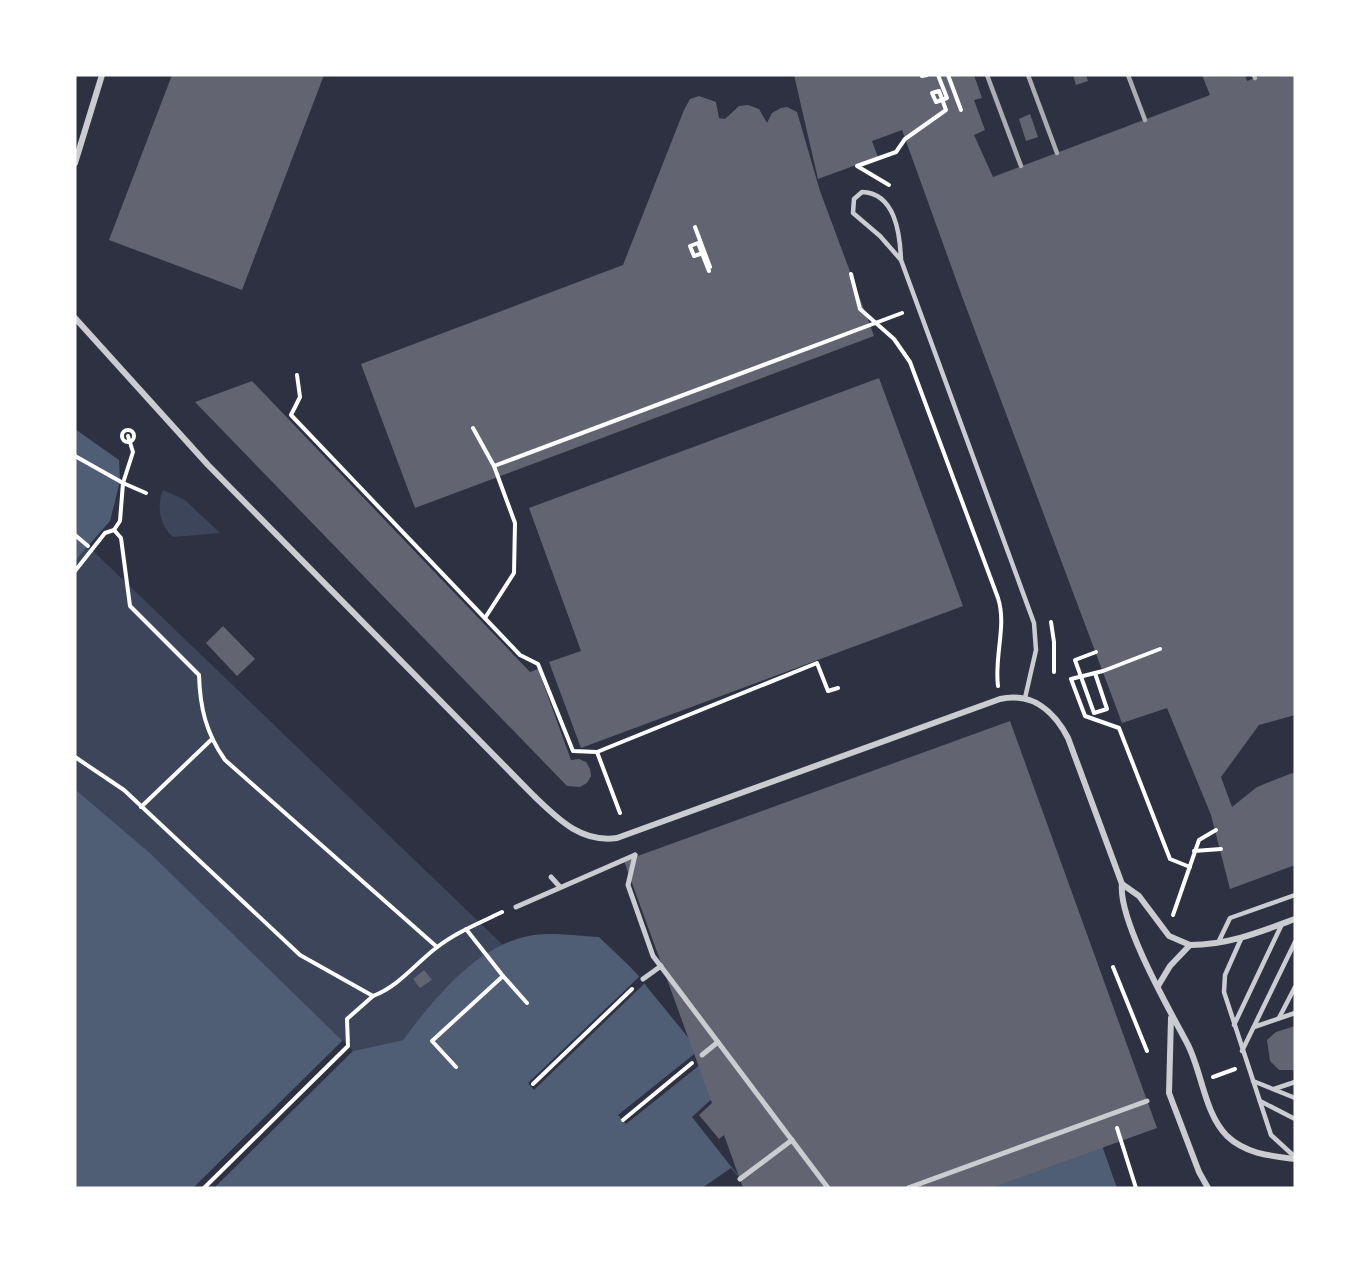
<svg xmlns="http://www.w3.org/2000/svg" width="1370" height="1263" viewBox="0 0 1370 1263" font-family="'Open Sans',sans-serif">
	<style>
		.green { fill: #3c4559 }
		.water { fill: #4f5d75 }
		.pier { fill: #2d3142 }
		.building { fill: #626471 }
		.lines { fill: none; stroke-linecap: round; stroke-linejoin: round }
		.path { stroke: #fff; stroke-width: 4 }
		.service { stroke: #caccd0; stroke-width: 4.5 }
		.pedestrian { stroke: #caccd0; stroke-width: 5 }
		.minor { stroke: #caccd0; stroke-width: 6 }
		.rail { stroke: #abadb3; stroke-width: 4.5 }
	</style>
	<rect width="100%" height="100%" fill="#2d3142"/>
	<!-- green -->
	<g class="green">
		<path d="M 163,490 L 185,500 L 220,533 L 173,537 C 160,525 156,506 163,490 Z"/>
		<path d="M 88,546 L 504,946 C 461,966 431,1002 403,1040 L 353,1051 L 150,853 L 75,789 L 75,561 Z"/>
	</g>
	<!-- water -->
	<g class="water">
		<polygon points="75,429 119,460 120,481 110,521 75,561"/>
		<path d="M 75,789 L 150,853 L 353,1051 L 403,1040 C 434,998 479,943 534,935 C 555,932 579,936 599,937 C 610,948 643,977 647,987 L 727,1085 L 692,1117 L 748,1188 L 75,1188 Z"/>
		<polygon points="1100,1140 1117,1188 974,1188"/>
	</g>
	<!-- pier -->
	<g class="pier">
		<polygon points="641,975 645,983 534,1090 528,1083"/>
		<polygon points="343,1040 353,1051 214,1188 193,1188"/>
		<polygon points="698,1051 706,1060 626,1124 618,1115"/>
		<polygon points="731,1168 747,1187 702,1188"/>
	</g>
	<!-- building -->
	<g class="building">
		<polygon points="172,75 324,75 242,290 109,240"/>
		<polygon points="794,75 974,75 982,98 974,100 985,130 974,135 993,177 1210,95 1202,75 1245,75 1247,81 1263,75 1295,75 1295,715 1259,725 1221,777 1232,807 1257,787 1295,772 1295,865 1230,889 1211,815 1167,708 1122,723 963,299 902,130 872,141 878,157 818,179"/>
		<polygon points="1073,75 1086,75 1088,81 1076,85"/>
		<polygon points="699,96 716,102 719,118 725,119 739,106 748,105 759,109 767,123 772,113 781,108 787,107 797,112 820,191 874,336 415,508 361,364 623,265 684,110 690,99"/>
		<polygon points="1030,114 1038,137 1026,141 1019,119"/>
		<polygon points="879,378 963,606 581,748 549,662 581,651 529,508"/>
		<polygon points="252,381 530,672 538,669 571,760 579,759 586,762 590,769 591,776 587,783 580,787 567,786 195,402"/>
		<polygon points="223,626 255,659 237,676 206,643"/>
		<polygon points="1010,721 1157,1128 991,1188 743,1188 724,1135 719,1139 699,1115 712,1103 624,861"/>
		<polygon points="424,970 432,980 420,988 413,979"/>
		<polygon points="1295,1026 1295,1070 1279,1070 1270,1061 1267,1040 1276,1032"/>
	</g>
	<g class="lines">
		<!-- path -->
		<g class="path">
			<polyline points="948,75 961,110"/>
			<polyline points="922,76 927,75"/>
			<polyline points="889,185 857,166 896,152 905,139 946,110 939,91 932,93 936,102 947,98 938,75"/>
			<polyline points="695,227 710,267"/>
			<polyline points="703,253 694,256 690,246 698,243 709,271"/>
			<path d="M 851,274 L 860,309 L 894,339 L 910,362 L 998,598 C 1007,626 994,656 998,686"/>
			<polyline points="297,375 300,397 291,415 520,655 538,664 573,751 597,752 817,663 828,691 838,688"/>
			<polyline points="473,428 494,466 902,313"/>
			<circle cx="128" cy="436" r="6"/>
			<polyline points="128,436 133,452 123,483 146,493"/>
			<polyline points="75,456 123,483 120,521 114,530 105,533 75,571"/>
			<path d="M 114,530 L 121,538 L 130,606 L 199,675 C 200,708 206,733 225,760 L 437,947"/>
			<polyline points="75,535 88,546"/>
			<polyline points="485,618 514,573 515,523 494,466"/>
			<polyline points="1051,622 1054,642 1054,672"/>
			<polyline points="1160,649 1103,671 1071,679 1085,716 1119,728 1170,859 1190,867"/>
			<polyline points="1095,673 1107,709 1094,713 1075,660 1096,652"/>
			<polyline points="597,752 620,813"/>
			<path d="M 75,757 L 124,790 L 300,955 L 373,996 C 399,986 414,965 436,948 C 456,932 480,923 502,912"/>
			<polyline points="141,807 211,740"/>
			<polyline points="1194,851 1221,849"/>
			<polyline points="1173,915 1199,840 1216,830"/>
			<polyline points="1113,967 1147,1051"/>
			<polyline points="503,976 527,1003"/>
			<polyline points="456,1067 432,1041 503,976 466,929"/>
			<polyline points="1213,1077 1235,1069"/>
			<polyline points="533,1084 632,989"/>
			<polyline points="623,1120 692,1063"/>
			<polyline points="1117,1128 1136,1188"/>
			<polyline points="204,1188 348,1046 347,1019 373,996"/>
		</g>
		<!-- service -->
		<g class="service">
			<path d="M 901,260 C 900,233 895,193 862,192 L 854,199 L 853,213 L 880,236 L 901,260 L 1034,623 L 1036,650 L 1025,698"/>
			<polyline points="1241,939 1225,975 1224,992 1271,1135 1295,1157"/>
			<polyline points="1218,943 1230,918 1295,895"/>
			<polyline points="1279,1018 1295,987"/>
			<polyline points="1234,1025 1282,924"/>
			<polyline points="1254,1027 1295,1013"/>
			<polyline points="1242,1051 1295,942"/>
			<polyline points="1253,1081 1295,1098"/>
			<polyline points="1274,1089 1295,1082"/>
			<polyline points="1260,1101 1295,1119"/>
		</g>
		<!-- pedestrian -->
		<g class="pedestrian">
			<polyline points="635,855 628,885 653,956 828,1188"/>
			<polyline points="551,877 560,887"/>
			<polyline points="516,907 635,855"/>
			<polyline points="643,979 661,966"/>
			<polyline points="702,1055 718,1042"/>
			<polyline points="740,1179 792,1140"/>
			<polyline points="908,1188 1147,1101"/>
		</g>
		<!-- minor -->
		<g class="minor">
			<polyline points="75,163 102,75"/>
			<path d="M 75,318 L 208,465 L 534,796 C 558,819 581,843 617,838 L 1000,699 C 1032,692 1054,711 1068,738 L 1122,884 C 1118,920 1169,1009 1187,1043 C 1202,1071 1204,1113 1227,1136 C 1246,1154 1271,1156 1295,1159"/>
			<polyline points="1122,884 1139,896 1169,936 1190,945"/>
			<path d="M 1158,986 L 1170,966 L 1190,945 C 1228,945 1260,932 1295,919"/>
			<polyline points="1171,1018 1169,1093 1199,1172 1208,1188"/>
		</g>
		<!-- rail -->
		<g class="rail">
			<polyline points="987,75 1021,166"/>
			<polyline points="1028,75 1057,153"/>
			<polyline points="1128,75 1145,120"/>
			<polyline points="1254,75 1255,78"/>
		</g>
	</g>
	<!-- border -->
	<rect width="1370" height="1263" fill="none" stroke="#ffffff" stroke-width="153"/>
</svg>
